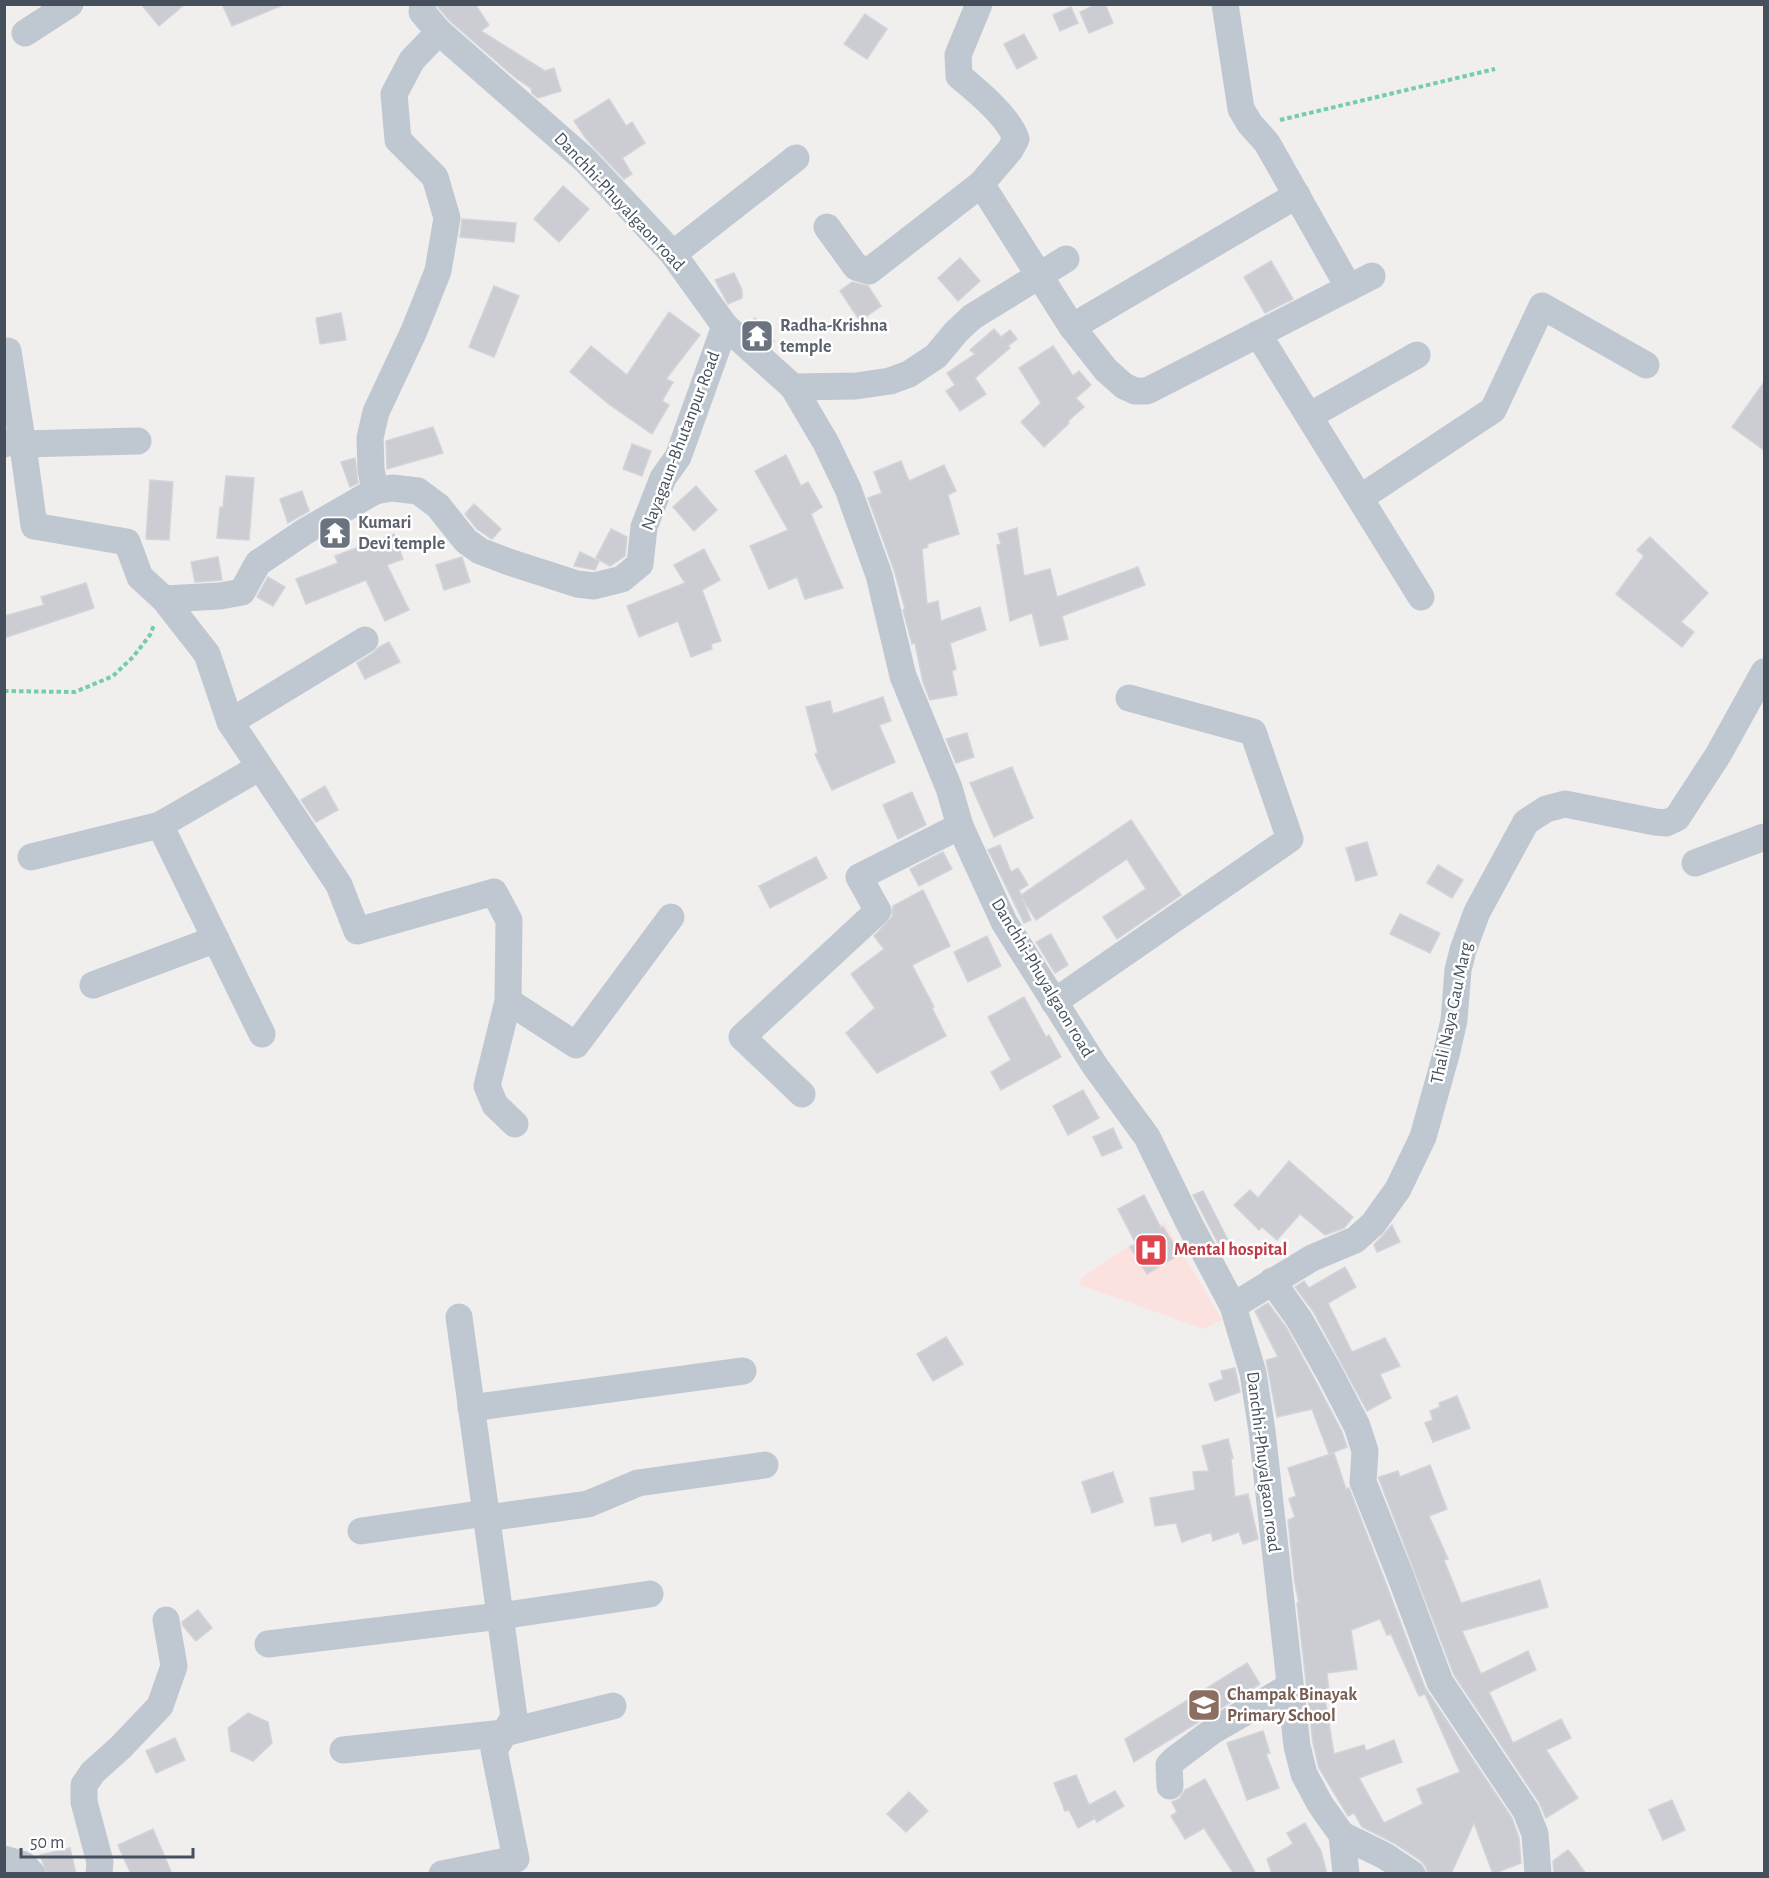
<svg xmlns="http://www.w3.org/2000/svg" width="1769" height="1878" viewBox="0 0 1769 1878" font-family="'Alegreya Sans',sans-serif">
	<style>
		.medical { fill: #fbe2de }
		.building { fill: #cbcdd3; stroke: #d2d4da; stroke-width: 1.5; fill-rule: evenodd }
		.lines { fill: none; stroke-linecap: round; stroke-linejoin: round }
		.path { stroke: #74cea7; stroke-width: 4; stroke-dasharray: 4.5 3; stroke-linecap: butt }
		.street { stroke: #bfc8d1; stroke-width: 27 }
		.labels { text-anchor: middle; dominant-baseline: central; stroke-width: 5; stroke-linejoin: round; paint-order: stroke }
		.street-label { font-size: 18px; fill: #46505c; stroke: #fff }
		.worship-label { font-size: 18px; font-weight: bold; fill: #5b616d; stroke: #fff; text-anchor: start }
		.health-label { font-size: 18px; font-weight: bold; fill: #be3a42; stroke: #fff; text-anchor: start }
		.education-label { font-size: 18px; font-weight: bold; fill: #785e54; stroke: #fff; text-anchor: start }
	</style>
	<rect width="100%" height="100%" fill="#f1eeee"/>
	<!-- medical -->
	<polygon class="medical" points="1164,1222 1222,1320 1204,1329 1080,1285 1081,1278"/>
	<!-- building -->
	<g class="building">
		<polygon points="141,4 185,4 159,26"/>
		<polygon points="222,4 283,4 283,5 232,26"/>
		<polygon points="439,4 475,4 489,25 481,31 545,71 554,68 561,91 538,98 532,93 531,88 517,79 450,21 438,7"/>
		<polygon points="1097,4 1105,4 1113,23 1089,33 1080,12"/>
		<polygon points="1071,7 1078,23 1060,31 1053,15"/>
		<polygon points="865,14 887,29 867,59 844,44"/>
		<polygon points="1024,34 1037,58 1017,69 1004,44"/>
		<polygon points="609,99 626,126 632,122 645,143 622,158 632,174 624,179 587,140 574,121"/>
		<polygon points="563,186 589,209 559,242 534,219"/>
		<polygon points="462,219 516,223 514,242 460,237"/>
		<polygon points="960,258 980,281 958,301 938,278"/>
		<polygon points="1271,261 1293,299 1265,313 1244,277"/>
		<polygon points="734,273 742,290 742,298 728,304 715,280"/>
		<polygon points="852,282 868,286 881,306 860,321 840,291"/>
		<polygon points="494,286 519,296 494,357 469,347"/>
		<polygon points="669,312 700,335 666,379 673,382 662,401 669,405 652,434 610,405 570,372 591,346 627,375"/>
		<polygon points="341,313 346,340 320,344 316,318"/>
		<polygon points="755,318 774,341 770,345 747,325"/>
		<polygon points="994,329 1001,337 1010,330 1017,339 1008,346 1010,348 975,378 986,394 960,411 946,391 955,385 947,373 975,354 970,350"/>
		<polygon points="1053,346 1073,376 1079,371 1091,385 1076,398 1084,407 1068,421 1069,423 1044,447 1021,422 1041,403 1019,368"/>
		<polygon points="1764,382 1764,450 1732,427"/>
		<polygon points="433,427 443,453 387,469 386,441"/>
		<polygon points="632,444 651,451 642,476 623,469"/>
		<polygon points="786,455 801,486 808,482 822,507 811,514 843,588 805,599 797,577 769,589 750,546 788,530 755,471"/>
		<polygon points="355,458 358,483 350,487 341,462"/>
		<polygon points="901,461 909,481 944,465 956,491 948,495 959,534 927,544 928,547 922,549 927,604 938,601 941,621 980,607 986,630 950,643 956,669 952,671 957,695 930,700 923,682 915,643 912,644 903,610 905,609 894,570 868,498 882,493 874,472"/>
		<polygon points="226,476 254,478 249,540 217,538 220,507 223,507"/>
		<polygon points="150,480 173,482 169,540 146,539"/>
		<polygon points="696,486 717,510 694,531 673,507"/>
		<polygon points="302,491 309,511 288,523 280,499"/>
		<polygon points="474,504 501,529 492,539 477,529 465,514"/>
		<polygon points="1017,528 1024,576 1050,569 1057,597 1138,567 1145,585 1062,616 1068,639 1040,646 1032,613 1010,621 997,545 1001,544 998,534"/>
		<polygon points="611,529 627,537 625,556 610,566 596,558"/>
		<polygon points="394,534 403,559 387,565 409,610 385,621 366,580 306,604 296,579 338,563 335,556"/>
		<polygon points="1650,537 1708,593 1681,622 1694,632 1682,647 1616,594 1644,556 1637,550"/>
		<polygon points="704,549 720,580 702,590 721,641 711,644 712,649 691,657 678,621 639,637 627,606 685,583 674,565"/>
		<polygon points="580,552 599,561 595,570 574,566"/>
		<polygon points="218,557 222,580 195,582 191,562"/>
		<polygon points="462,557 470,582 444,590 436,565"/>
		<polygon points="268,577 285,587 273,606 257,597"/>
		<polygon points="86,583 94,608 4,638 4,616 44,605 41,597"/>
		<polygon points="389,642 400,662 365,679 357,663 373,653 379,647"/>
		<polygon points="883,697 891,721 879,725 895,762 832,790 815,754 818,753 806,707 830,701 833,714"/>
		<polygon points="967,733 974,757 956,763 946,739"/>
		<polygon points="1012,767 1033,818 994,837 970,783"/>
		<polygon points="325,786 338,810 316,822 301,800"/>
		<polygon points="912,792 926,825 898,839 883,805"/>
		<polygon points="1131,820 1181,895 1117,939 1103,917 1146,889 1127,859 1036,920 1022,898 1031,920 1024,923 988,850 1000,845 1011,872 1018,868 1028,885 1019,890 1021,895"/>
		<polygon points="1367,842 1377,875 1356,881 1346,848"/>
		<polygon points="943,852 952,869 919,886 910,869"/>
		<polygon points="816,857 827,878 770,908 759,886"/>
		<polygon points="1438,865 1463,880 1452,898 1427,883"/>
		<polygon points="923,890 950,946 912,965 934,1007 932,1008 946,1036 877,1073 846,1033 875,1008 851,974 884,949 874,936 892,917 893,906"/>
		<polygon points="1400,914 1440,933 1430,953 1390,934"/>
		<polygon points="1051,934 1068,965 1055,973 1036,942"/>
		<polygon points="987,936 1001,966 968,982 954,952"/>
		<polygon points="1024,997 1046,1037 1049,1035 1061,1057 1001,1090 991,1072 1011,1060 988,1017"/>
		<polygon points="1083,1090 1099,1118 1068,1135 1053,1106"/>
		<polygon points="1113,1128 1122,1148 1102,1156 1093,1137"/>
		<polygon points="1289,1161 1353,1217 1344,1228 1325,1235 1300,1214 1277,1240 1262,1227 1259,1230 1234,1205 1250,1190 1258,1198"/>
		<polygon points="1203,1191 1229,1242 1220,1247 1193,1195"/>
		<polygon points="1144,1195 1161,1228 1163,1227 1180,1254 1147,1274 1130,1247 1136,1244 1118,1209"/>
		<polygon points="1392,1225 1400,1242 1377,1252 1374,1245"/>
		<polygon points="1345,1267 1356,1287 1328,1303 1352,1352 1385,1338 1400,1366 1380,1374 1391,1398 1367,1411 1313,1311 1295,1287 1304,1281 1309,1288"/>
		<polygon points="1268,1303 1286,1327 1316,1382 1342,1432 1347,1447 1329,1454 1312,1409 1277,1417 1266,1360 1278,1357 1255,1311"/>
		<polygon points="946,1337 963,1364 933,1381 917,1354"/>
		<polygon points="1235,1368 1240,1392 1215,1401 1209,1384 1223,1379 1221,1371"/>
		<polygon points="1457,1396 1470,1428 1433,1442 1425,1423 1433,1420 1430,1411 1440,1407 1439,1403"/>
		<polygon points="1228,1439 1233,1458 1231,1459 1235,1497 1248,1494 1258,1539 1243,1544 1239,1532 1213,1541 1211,1532 1182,1542 1176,1523 1155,1526 1150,1498 1195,1490 1193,1472 1209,1471 1202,1446"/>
		<path d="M 1334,1453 L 1346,1489 L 1349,1488 L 1385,1581 L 1425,1688 L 1512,1818 L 1519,1838 L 1521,1863 L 1493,1874 L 1474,1823 L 1451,1874 L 1427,1872 L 1426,1867 L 1421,1861 L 1394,1843 L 1362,1827 L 1354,1813 L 1348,1816 L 1319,1768 L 1313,1743 L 1297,1603 L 1299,1603 L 1295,1584 L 1288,1520 L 1295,1517 L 1289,1499 L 1296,1496 L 1288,1468 ZM 1380,1619 L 1387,1635 L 1391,1634 L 1419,1696 L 1425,1694 L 1460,1772 L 1417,1789 L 1423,1804 L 1384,1823 L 1359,1778 L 1402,1762 L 1394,1740 L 1366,1751 L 1364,1745 L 1334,1754 L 1324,1692 L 1329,1692 L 1327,1673 L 1357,1669 L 1351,1630 Z"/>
		<polygon points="1430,1465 1447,1509 1429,1516 1448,1559 1444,1560 1461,1603 1540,1580 1548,1607 1462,1631 1481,1674 1528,1651 1536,1670 1489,1692 1513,1743 1561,1719 1571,1738 1546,1750 1578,1798 1546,1818 1539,1802 1454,1675 1379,1479 1379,1477 1398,1471 1400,1477"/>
		<polygon points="1113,1472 1123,1502 1092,1513 1082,1482"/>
		<polygon points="198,1610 212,1628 196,1641 183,1626 182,1622"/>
		<polygon points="1247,1663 1260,1684 1134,1762 1125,1739"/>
		<polygon points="248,1713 268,1722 272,1743 253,1761 231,1751 228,1728"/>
		<polygon points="1263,1731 1270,1753 1266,1754 1279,1788 1247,1800 1227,1743"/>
		<polygon points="175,1738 185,1760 156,1773 146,1751"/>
		<polygon points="1076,1775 1089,1805 1115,1791 1124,1806 1097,1822 1093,1816 1094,1819 1078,1828 1069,1810 1065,1811 1054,1783"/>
		<polygon points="1205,1779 1256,1874 1234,1874 1204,1828 1185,1839 1171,1816 1177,1812 1172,1802 1179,1799 1185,1790"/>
		<polygon points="909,1792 928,1811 906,1832 887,1814"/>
		<polygon points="1672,1800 1685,1830 1663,1840 1649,1810"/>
		<polygon points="1305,1823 1321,1851 1327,1874 1272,1874 1267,1859 1293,1844 1287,1833"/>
		<polygon points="153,1829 172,1874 131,1874 118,1845"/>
		<polygon points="70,1848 76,1874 47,1874 40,1855"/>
		<polygon points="1568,1850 1574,1857 1586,1874 1554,1874 1553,1861"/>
	</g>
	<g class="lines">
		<!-- path -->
		<g class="path">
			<polyline points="1280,120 1495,69"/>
			<polyline points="4,691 75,692 113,676 133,657 150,635 154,625"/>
		</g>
		<!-- street -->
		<g class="street">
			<polyline points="423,4 422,12 439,32 585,160 673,254 725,326 793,387 826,443 848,489 879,575 903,676 949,788 960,826 1004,922 1095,1066 1147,1137 1190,1225 1233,1306 1253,1373 1262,1431 1297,1746 1304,1774 1320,1804 1342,1835 1346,1874"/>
			<path d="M 979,4 L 958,55 L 959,76 C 977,91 1009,117 1016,139 L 1010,150 L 981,184 L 1072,327 L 1106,370 L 1124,386 L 1135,391 L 1147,391 L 1372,276"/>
			<polyline points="1225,4 1241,109 1250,124 1267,143 1349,288"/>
			<polyline points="25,33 70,4"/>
			<polyline points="827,227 856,267 869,271 981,184"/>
			<polyline points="673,254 796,158"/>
			<polyline points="1072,327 1297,195"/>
			<polyline points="1258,334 1421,597"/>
			<polyline points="8,351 22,439"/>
			<polyline points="793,387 856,386 890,381 909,374 936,356 956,332 972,317 1066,259"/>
			<polyline points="1309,416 1417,355"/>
			<polyline points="4,444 22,439 34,526 127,542 140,577 164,599 207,654 230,722 339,885 357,931 494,892 509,920 508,1001 487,1086 495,1105 515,1124"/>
			<polyline points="23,444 138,441"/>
			<polyline points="375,491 371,469 370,438 376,412 414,331 438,271 447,218 435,177 398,140 394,94 412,60 439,32"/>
			<polyline points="1360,498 1493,410 1542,306 1646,365"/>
			<polyline points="164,599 220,596 242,592 258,563 304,532 375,491 392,488 418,491 438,506 466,541 480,551 509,562 577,584 594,586 622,579 640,564 644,527 663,478 678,457 725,326"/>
			<polyline points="230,722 365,640"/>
			<polyline points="160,825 262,1034"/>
			<polyline points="31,857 160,825 260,767"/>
			<polyline points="1695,863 1764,837"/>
			<polyline points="93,985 216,939"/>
			<polyline points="508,1001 576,1045 671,917"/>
			<polyline points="1054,1002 1290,839 1253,732 1129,698"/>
			<polyline points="802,1094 742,1037 878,911 859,877 960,826"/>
			<polyline points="1272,1281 1299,1319 1330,1374 1357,1426 1365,1451 1363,1482 1400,1575 1440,1682 1526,1811 1535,1834 1538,1874"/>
			<polyline points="1233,1306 1312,1258 1355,1240 1373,1224 1398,1189 1423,1137 1447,1051 1454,1020 1458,970 1463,950 1477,912 1526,822 1546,809 1565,804 1655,822 1666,823 1677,818 1718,755 1764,672"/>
			<polyline points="471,1408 743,1371"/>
			<polyline points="487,1518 588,1504 638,1483 765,1465"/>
			<polyline points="361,1531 486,1513"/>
			<polyline points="268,1644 500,1616 650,1594"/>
			<polyline points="343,1750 504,1733 613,1706"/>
			<polyline points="1170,1786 1169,1765 1175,1759 1214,1730 1289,1687"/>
			<polyline points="1342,1835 1385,1856 1412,1874"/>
			<polyline points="4,1859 24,1865 32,1874"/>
			<polyline points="99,1874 100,1862 84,1802 84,1785 93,1772 121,1747 160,1706 174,1666 166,1620"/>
			<polyline points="442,1874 516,1859 494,1750 514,1717 459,1317"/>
		</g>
	</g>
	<!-- icons -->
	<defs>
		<symbol id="temple-square" viewBox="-11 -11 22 22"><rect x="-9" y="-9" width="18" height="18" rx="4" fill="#6b7280" stroke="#fff"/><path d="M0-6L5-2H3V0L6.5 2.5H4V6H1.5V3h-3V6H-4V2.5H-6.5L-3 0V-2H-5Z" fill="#fff"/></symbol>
		<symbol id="hospital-square" viewBox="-11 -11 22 22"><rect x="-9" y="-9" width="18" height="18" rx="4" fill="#e0444e" stroke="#fff"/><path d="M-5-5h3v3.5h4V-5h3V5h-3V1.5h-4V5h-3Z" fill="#fff"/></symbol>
		<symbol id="school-square" viewBox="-11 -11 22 22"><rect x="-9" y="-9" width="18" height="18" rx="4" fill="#8d6e63" stroke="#fff"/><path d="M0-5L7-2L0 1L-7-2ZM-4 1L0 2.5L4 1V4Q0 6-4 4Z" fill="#fff"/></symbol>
	</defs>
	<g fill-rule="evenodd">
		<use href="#temple-square" x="738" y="317" width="38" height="38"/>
		<use href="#temple-square" x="316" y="514" width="38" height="38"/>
		<use href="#hospital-square" x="1132" y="1231" width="38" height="38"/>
		<use href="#school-square" x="1185" y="1686" width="38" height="38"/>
	</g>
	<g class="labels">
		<!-- street labels -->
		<g class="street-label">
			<text transform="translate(619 202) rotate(47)">Danchhi-Phuyalgaon road</text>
			<text transform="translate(681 441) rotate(-69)">Nayagaun-Bhutanpur Road</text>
			<text transform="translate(1042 978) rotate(59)">Danchhi-Phuyalgaon road</text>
			<text transform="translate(1452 1013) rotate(-78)">Thali Naya Gau Marg</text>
			<text transform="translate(1263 1462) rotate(83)">Danchhi-Phuyalgaon road</text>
		</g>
		<!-- worship labels -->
		<g class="worship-label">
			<text x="780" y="326">Radha-Krishna<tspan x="780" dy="21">temple</tspan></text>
			<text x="358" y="523">Kumari<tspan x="358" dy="21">Devi temple</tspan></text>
		</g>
		<!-- health labels -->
		<g class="health-label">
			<text x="1174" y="1250">Mental hospital</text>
		</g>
		<!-- education labels -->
		<g class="education-label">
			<text x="1227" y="1695">Champak Binayak<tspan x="1227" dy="21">Primary School</tspan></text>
		</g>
	</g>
	<!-- border -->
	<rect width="1769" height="1878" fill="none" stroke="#46505c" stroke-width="12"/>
	<!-- scale -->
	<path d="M21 1848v9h172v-9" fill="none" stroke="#46505c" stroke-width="3"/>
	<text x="30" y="1848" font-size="18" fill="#46505c" stroke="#ffffff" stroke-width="4.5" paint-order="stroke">50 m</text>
</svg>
